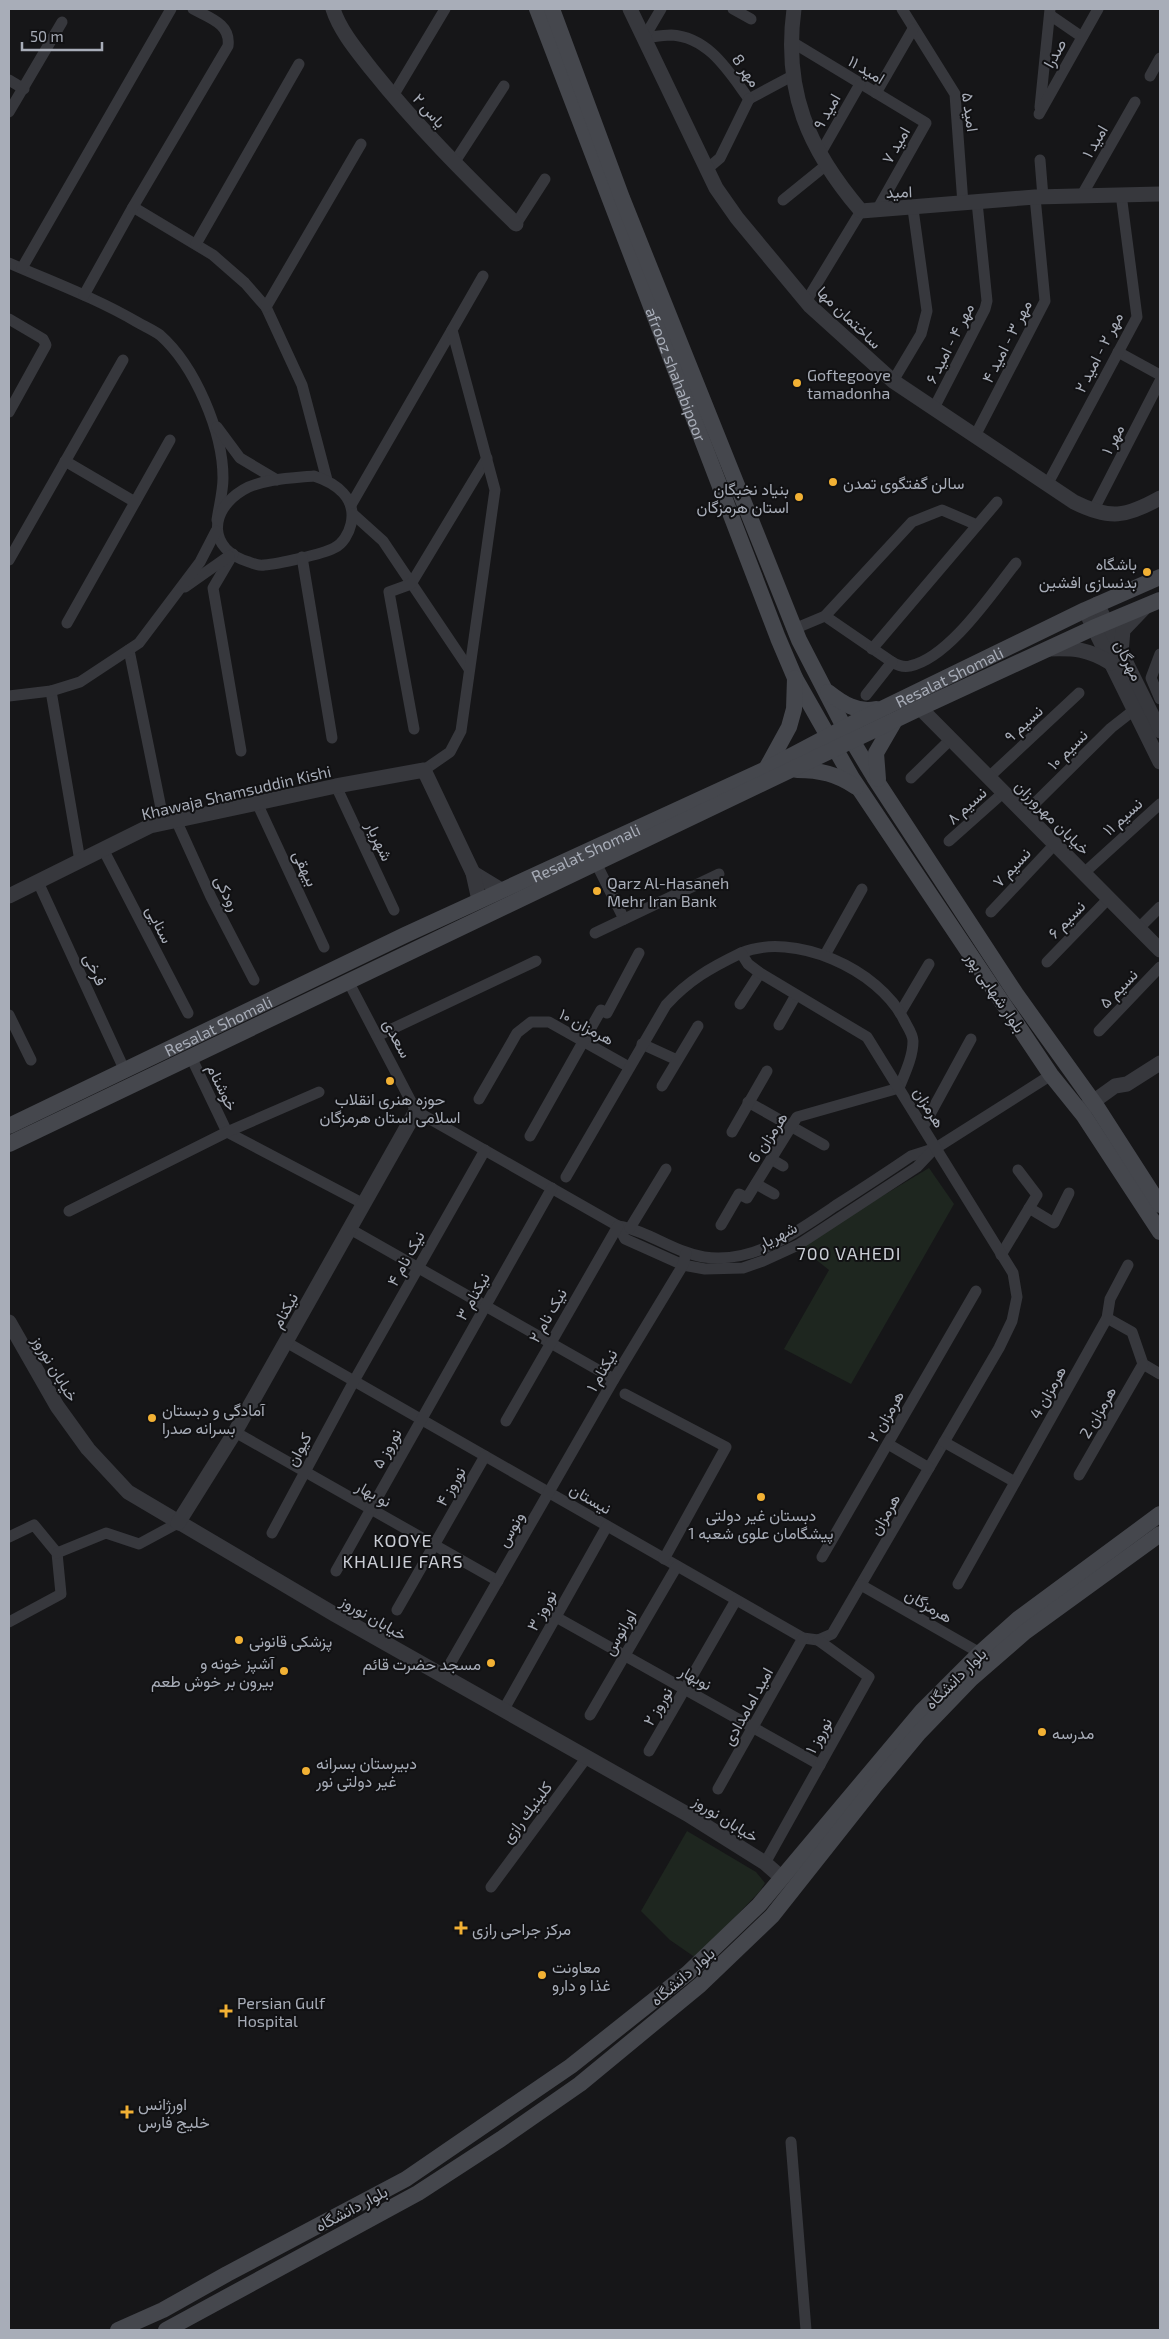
<svg xmlns="http://www.w3.org/2000/svg" width="1169" height="2339" viewBox="0 0 1169 2339" font-family="'Exo 2',Vazirmatn,sans-serif">
	<style>
		.green { fill: #1e261f }
		.lines { fill: none; stroke-linecap: round; stroke-linejoin: round }
		.minor { stroke: #37383d; stroke-width: 11 }
		.tertiary { stroke: #37383d; stroke-width: 15 }
		.secondary { stroke: #45474d; stroke-width: 16 }
		.poi-dot { fill: #f2b134; stroke: #111113; stroke-width: 2 }
		.labels { text-anchor: middle; dominant-baseline: central; stroke-width: 4; stroke-linejoin: round; paint-order: stroke }
		.street-label { font-size: 16px; fill: #a8adb8; stroke: #111113 }
		.poi-label { font-size: 16px; fill: #a8adb8; stroke: #111113; text-anchor: start }
		.neighbourhood-label { font-size: 18px; letter-spacing: 1px; fill: #c9ccd4; stroke: #111113 }
	</style>
	<rect width="100%" height="100%" fill="#161618"/>
	<!-- green -->
	<g class="green">
		<polygon points="929,1168 954,1204 851,1384 784,1349 829,1270 799,1246"/>
		<polygon points="687,1831 756,1872 765,1883 760,1891 696,1958 670,1940 641,1911"/>
	</g>
	<g class="lines">
		<!-- minor -->
		<g class="minor">
			<polyline points="733,9 751,19"/>
			<polyline points="902,9 955,94 963,204"/>
			<polyline points="1050,15 1082,37"/>
			<path d="M 644,38 C 653,37 662,35 671,35 C 709,37 729,72 749,99"/>
			<polyline points="644,38 661,9"/>
			<polyline points="792,42 926,123 877,210"/>
			<polyline points="1150,76 1160,58"/>
			<polyline points="9,80 24,89"/>
			<polyline points="876,93 913,29"/>
			<polyline points="393,96 445,9"/>
			<polyline points="749,99 792,76"/>
			<polyline points="1040,107 1050,9"/>
			<polyline points="9,112 62,22"/>
			<polyline points="1039,114 1098,9"/>
			<polyline points="820,154 860,84"/>
			<polyline points="1040,160 1043,197"/>
			<polyline points="454,163 504,86"/>
			<polyline points="707,169 720,158 749,99"/>
			<polyline points="1082,195 1135,102"/>
			<polyline points="783,200 825,166"/>
			<polyline points="133,207 213,255 245,283 266,307 302,385 327,480"/>
			<polyline points="516,224 545,179"/>
			<polyline points="196,244 299,64"/>
			<path d="M 9,263 C 52,282 96,298 137,322 C 144,326 153,330 160,335 C 195,366 223,432 223,478 C 223,492 219,506 217,520"/>
			<polyline points="22,268 171,9"/>
			<path d="M 84,295 L 133,207 L 228,46 C 231,24 210,18 193,9"/>
			<polyline points="807,300 861,211"/>
			<polyline points="266,307 361,144"/>
			<polyline points="9,319 43,339 46,345 9,412"/>
			<polyline points="1118,352 1160,375"/>
			<polyline points="893,381 921,334 927,311 913,209"/>
			<polyline points="934,408 985,309 987,301 977,202"/>
			<polyline points="217,427 240,458 277,480"/>
			<polyline points="975,436 1045,301 1035,197"/>
			<polyline points="65,461 135,502"/>
			<path d="M 314,476 C 336,483 357,498 351,524 C 349,533 343,544 334,548 C 323,554 278,564 264,565 C 259,566 254,564 249,562 C 208,550 208,511 243,490 C 261,479 293,478 314,476 Z"/>
			<polyline points="1047,485 1137,317 1121,194"/>
			<polyline points="351,505 452,330"/>
			<polyline points="1093,511 1160,381"/>
			<polyline points="353,514 383,541 469,669"/>
			<polyline points="233,554 213,588 241,751"/>
			<polyline points="302,557 332,738"/>
			<polyline points="9,560 123,360"/>
			<polyline points="185,587 229,556"/>
			<path d="M 825,616 L 892,662 C 897,665 903,668 910,666 C 949,658 992,593 1016,563"/>
			<polyline points="67,623 170,440"/>
			<polyline points="794,629 825,616 912,522 942,510 977,525"/>
			<polyline points="872,649 997,502"/>
			<polyline points="129,650 164,823"/>
			<polyline points="1160,654 1151,678 1160,699"/>
			<polyline points="51,691 80,861"/>
			<polyline points="866,695 892,662"/>
			<polyline points="9,696 51,691 80,682 139,643 200,562 216,531"/>
			<polyline points="414,729 389,592 411,584 487,458"/>
			<polyline points="424,770 450,752 461,731 495,490 452,330 483,276"/>
			<polyline points="989,777 1079,693"/>
			<polyline points="911,778 951,739"/>
			<polyline points="336,786 394,910"/>
			<polyline points="257,803 324,947"/>
			<polyline points="1025,813 1111,728 1134,710"/>
			<polyline points="176,820 211,897 254,980"/>
			<polyline points="949,841 1004,792"/>
			<polyline points="103,849 188,1013"/>
			<polyline points="596,863 624,919"/>
			<polyline points="1084,873 1160,804"/>
			<polyline points="38,882 125,1071"/>
			<polyline points="991,912 1055,844"/>
			<polyline points="1139,928 1160,907"/>
			<polyline points="595,933 719,874"/>
			<polyline points="825,955 862,889"/>
			<polyline points="1047,962 1109,898"/>
			<path d="M 348,981 L 416,1111 L 618,1226 C 649,1231 673,1252 704,1257 C 754,1264 795,1233 835,1206 C 860,1190 886,1173 911,1156 L 936,1148 L 1051,1075"/>
			<polyline points="740,1004 760,973"/>
			<polyline points="900,1013 929,964"/>
			<polyline points="9,1015 31,1060"/>
			<polyline points="779,1025 796,995"/>
			<polyline points="1099,1031 1160,967"/>
			<polyline points="377,1036 536,961"/>
			<polyline points="642,1044 677,1060"/>
			<polyline points="191,1057 227,1132 364,1204"/>
			<polyline points="662,1086 698,1026"/>
			<polyline points="479,1099 517,1033 531,1022 549,1022 629,1067"/>
			<polyline points="748,1102 824,1145"/>
			<polyline points="923,1127 971,1039"/>
			<polyline points="732,1132 767,1071"/>
			<polyline points="530,1136 601,1010 607,1013 639,953"/>
			<polyline points="771,1159 783,1166"/>
			<polyline points="756,1184 774,1194"/>
			<polyline points="1029,1208 1054,1223 1069,1193"/>
			<polyline points="69,1211 227,1132 319,1092"/>
			<path d="M 721,1225 L 739,1194 L 747,1198 L 797,1117 L 899,1088 C 905,1073 913,1057 913,1041 C 913,1034 907,1026 904,1020 C 879,969 793,931 741,953"/>
			<polyline points="618,1226 625,1239 683,1265 705,1269 743,1268 763,1261 798,1245 917,1167 934,1149"/>
			<polyline points="630,1228 666,1169"/>
			<polyline points="350,1229 614,1379"/>
			<polyline points="1001,1255 1037,1195 1018,1170"/>
			<polyline points="1107,1318 1132,1332 1143,1364 1160,1374"/>
			<path d="M 286,1342 L 803,1638 L 818,1640 L 832,1634 L 999,1348 L 1012,1321 L 1017,1297 L 1013,1273 L 867,1037 L 760,973 L 748,964 L 741,953 C 710,968 689,980 666,1005 L 566,1177"/>
			<polyline points="625,1394 726,1447 664,1559"/>
			<polyline points="506,1421 618,1226"/>
			<polyline points="235,1432 498,1581"/>
			<polyline points="944,1442 1015,1482"/>
			<polyline points="888,1444 929,1468"/>
			<polyline points="1079,1475 1143,1364"/>
			<polyline points="272,1533 354,1381 485,1150"/>
			<polyline points="9,1537 34,1525 57,1553 61,1594 9,1622"/>
			<polyline points="57,1553 106,1533 139,1544 178,1523"/>
			<polyline points="822,1557 976,1291"/>
			<polyline points="336,1571 552,1188"/>
			<polyline points="958,1584 1107,1318 1110,1299 1128,1265"/>
			<polyline points="861,1585 980,1653"/>
			<polyline points="397,1610 485,1456"/>
			<polyline points="556,1617 820,1765"/>
			<polyline points="443,1676 614,1379 683,1265 686,1253"/>
			<polyline points="504,1709 607,1526"/>
			<polyline points="590,1715 677,1566"/>
			<polyline points="649,1751 736,1600"/>
			<polyline points="718,1789 803,1638"/>
			<polyline points="765,1863 869,1677 818,1640"/>
			<polyline points="491,1887 587,1757"/>
			<polyline points="791,2142 806,2330"/>
		</g>
		<!-- tertiary -->
		<g class="tertiary">
			<path d="M 333,9 C 340,31 358,52 372,70 C 416,125 465,174 516,224"/>
			<path d="M 630,9 L 716,188 L 737,218 L 810,306 L 893,381 L 1074,502 C 1110,520 1126,517 1160,498"/>
			<path d="M 794,9 C 783,91 808,149 861,211 L 1035,197 L 1160,194"/>
			<polyline points="1097,604 1160,731"/>
			<polyline points="1085,610 1160,762"/>
			<path d="M 1048,649 C 1075,648 1088,649 1111,663"/>
			<polyline points="1121,653 1123,630 1144,608"/>
			<polyline points="920,708 1160,950"/>
			<polyline points="473,873 501,890"/>
			<polyline points="9,896 150,826 336,786 424,770 473,873 479,900"/>
			<polyline points="1083,1109 1115,1086 1127,1084 1160,1063"/>
			<polyline points="9,1322 57,1406 88,1449 128,1492 334,1614 687,1814 765,1863 782,1878"/>
			<polyline points="178,1523 235,1432 416,1111"/>
		</g>
		<!-- secondary -->
		<g class="secondary">
			<path id="s1" d="M 537,9 L 778,638 L 795,678 L 852,778 L 1051,1075 L 1084,1116 L 1160,1232"/>
			<polyline points="552,9 622,198 799,640 844,727 874,777 1016,994 1097,1107 1160,1205"/>
			<path d="M 828,692 C 842,703 857,713 876,709"/>
			<polyline points="766,769 789,727 794,709 795,678"/>
			<path d="M 797,770 C 820,770 837,774 856,787"/>
			<polyline points="878,779 876,753 894,722"/>
			<path id="s2" d="M 9,1126 L 405,935 L 766,769 L 857,721 L 1085,610 L 1160,577"/>
			<polyline points="9,1144 920,708 1093,628 1160,600"/>
			<polyline points="118,2330 163,2310 227,2274 406,2179 571,2066 688,1973 759,1905 922,1711 980,1653 1018,1619 1160,1514"/>
			<polyline points="166,2330 418,2193 501,2139 580,2084 700,1985 772,1916 874,1787 919,1733 971,1679 1025,1632 1160,1534"/>
		</g>
	</g>
	<!-- markers -->
	<g class="poi-dot">
		<circle cx="797" cy="383" r="5"/>
		<circle cx="833" cy="482" r="5"/>
		<circle cx="799" cy="497" r="5"/>
		<circle cx="1147" cy="572" r="5"/>
		<circle cx="597" cy="891" r="5"/>
		<circle cx="390" cy="1081" r="5"/>
		<circle cx="152" cy="1418" r="5"/>
		<circle cx="761" cy="1497" r="5"/>
		<circle cx="239" cy="1640" r="5"/>
		<circle cx="491" cy="1663" r="5"/>
		<circle cx="284" cy="1671" r="5"/>
		<circle cx="1042" cy="1732" r="5"/>
		<circle cx="306" cy="1771" r="5"/>
		<path d="M458.5 1920.5h5v5h5v5h-5v5h-5v-5h-5v-5h5z"/>
		<circle cx="542" cy="1975" r="5"/>
		<path d="M223.5 2003.5h5v5h5v5h-5v5h-5v-5h-5v-5h5z"/>
		<path d="M124.5 2104.5h5v5h5v5h-5v5h-5v-5h-5v-5h5z"/>
	</g>
	<g class="labels">
		<!-- street labels -->
		<g class="street-label">
			<text transform="translate(1054 53) rotate(-61)">صدرا</text>
			<text transform="translate(867 69) rotate(31)">امید ۱۱</text>
			<text transform="translate(747 70) rotate(55)">مهر 8</text>
			<text transform="translate(430 110) rotate(48)">یاس ۲</text>
			<text transform="translate(826 111) rotate(-60)">امید ۹</text>
			<text transform="translate(971 112) rotate(82)">امید ۵</text>
			<text transform="translate(1094 141) rotate(-60)">امید ۱</text>
			<text transform="translate(895 145) rotate(-60)">امید ۷</text>
			<text transform="translate(899 191) rotate(-2)">امید</text>
			<text transform="translate(850 317) rotate(44)">ساختمان مها</text>
			<text transform="translate(1006 341) rotate(-63)">مهر ۳ - امید ۴</text>
			<text transform="translate(949 343) rotate(-63)">مهر ۴ - امید ۶</text>
			<text transform="translate(1098 352) rotate(-63)">مهر ۲ - امید ۲</text>
			<text stroke="none"><textPath href="#s1" startOffset="391">afrooz shahabipoor</textPath></text>
			<text transform="translate(1112 439) rotate(-63)">مهر ۱</text>
			<text transform="translate(1129 660) rotate(63)">مهرگان</text>
			<text stroke="none"><textPath href="#s2" startOffset="1042">Resalat Shomali</textPath></text>
			<text transform="translate(1023 723) rotate(-43)">نسیم ۹</text>
			<text transform="translate(1067 749) rotate(-45)">نسیم ۱۰</text>
			<text transform="translate(236 792) rotate(-13)">Khawaja Shamsuddin Kishi</text>
			<text transform="translate(966 805) rotate(-42)">نسیم ۸</text>
			<text transform="translate(1122 816) rotate(-42)">نسیم ۱۱</text>
			<text transform="translate(1053 817) rotate(45)">خیابان مهرورزان</text>
			<text transform="translate(380 841) rotate(65)">شهریار</text>
			<text stroke="none"><textPath href="#s2" startOffset="638">Resalat Shomali</textPath></text>
			<text transform="translate(1011 867) rotate(-47)">نسیم ۷</text>
			<text transform="translate(306 868) rotate(65)">بیهقی</text>
			<text transform="translate(228 893) rotate(64)">رودکی</text>
			<text transform="translate(1066 919) rotate(-46)">نسیم ۶</text>
			<text transform="translate(160 924) rotate(63)">سنایی</text>
			<text transform="translate(96 969) rotate(65)">فرخی</text>
			<text transform="translate(1118 988) rotate(-46)">نسیم ۵</text>
			<text transform="translate(996 992) rotate(56)">بلوار شهابی پور</text>
			<text stroke="none"><textPath href="#s2" startOffset="232">Resalat Shomali</textPath></text>
			<text transform="translate(587 1026) rotate(28)">هرمزان ۱۰</text>
			<text transform="translate(398 1038) rotate(62)">سعدی</text>
			<text transform="translate(223 1087) rotate(64)">خوشنام</text>
			<text transform="translate(930 1107) rotate(58)">هرمزان</text>
			<text transform="translate(767 1137) rotate(-56)">هرمزان 6</text>
			<text transform="translate(777 1235) rotate(-27)">شهریار</text>
			<text transform="translate(405 1258) rotate(-61)">نیک نام ۴</text>
			<text transform="translate(472 1296) rotate(-60)">نیکنام ۳</text>
			<text transform="translate(284 1310) rotate(-61)">نیکنام</text>
			<text transform="translate(547 1315) rotate(-60)">نیک نام ۲</text>
			<text transform="translate(56 1368) rotate(59)">خیابان نوروز</text>
			<text transform="translate(601 1370) rotate(-60)">نیکنام ۱</text>
			<text transform="translate(1047 1392) rotate(-61)">هرمزان 4</text>
			<text transform="translate(1097 1412) rotate(-60)">هرمزان 2</text>
			<text transform="translate(885 1416) rotate(-60)">هرمزان ۲</text>
			<text transform="translate(386 1448) rotate(-60)">نوروز ۵</text>
			<text transform="translate(298 1449) rotate(-62)">کیوان</text>
			<text transform="translate(450 1486) rotate(-60)">نوروز ۴</text>
			<text transform="translate(374 1493) rotate(29)">نو بهار</text>
			<text transform="translate(591 1498) rotate(30)">نیستان</text>
			<text transform="translate(884 1514) rotate(-60)">هرمزان</text>
			<text transform="translate(510 1529) rotate(-60)">ونوس</text>
			<text transform="translate(929 1605) rotate(30)">هرمزگان</text>
			<text transform="translate(541 1610) rotate(-61)">نوروز ۳</text>
			<text transform="translate(374 1617) rotate(30)">خیابان نوروز</text>
			<text transform="translate(619 1632) rotate(-60)">اورانوس</text>
			<text transform="translate(696 1677) rotate(29)">نوبهار</text>
			<text transform="translate(955 1678) rotate(-45)">بلوار دانشگاه</text>
			<text transform="translate(657 1706) rotate(-59)">نوروز ۲</text>
			<text transform="translate(747 1706) rotate(-61)">امید امامدادی</text>
			<text transform="translate(818 1735) rotate(-61)">نوروز ۱</text>
			<text transform="translate(526 1812) rotate(-53)">كلينيك رازی</text>
			<text transform="translate(726 1818) rotate(32)">خیابان نوروز</text>
			<text transform="translate(682 1976) rotate(-41)">بلوار دانشگاه</text>
			<text transform="translate(351 2208) rotate(-28)">بلوار دانشگاه</text>
		</g>
		<!-- poi labels -->
		<g class="poi-label">
			<text x="807" y="374">Goftegooye<tspan x="807" dy="18">tamadonha</tspan></text>
			<text x="843" y="482">سالن گفتگوی تمدن</text>
			<text x="789" y="488" text-anchor="end">بنیاد نخبگان<tspan x="789" dy="18">استان هرمزگان</tspan></text>
			<text x="1137" y="563" text-anchor="end">باشگاه<tspan x="1137" dy="18">بدنسازی افشین</tspan></text>
			<text x="607" y="882">Qarz Al-Hasaneh<tspan x="607" dy="18">Mehr Iran Bank</tspan></text>
			<text x="390" y="1098" text-anchor="middle">حوزه هنری انقلاب<tspan x="390" dy="18">اسلامی استان هرمزگان</tspan></text>
			<text x="162" y="1409">آمادگی و دبستان<tspan x="162" dy="18">بسرانه صدرا</tspan></text>
			<text x="761" y="1514" text-anchor="middle">دبستان غیر دولتی<tspan x="761" dy="18">پیشگامان علوی شعبه 1</tspan></text>
			<text x="249" y="1640">پزشکی قانونی</text>
			<text x="274" y="1662" text-anchor="end">آشپز خونه و<tspan x="274" dy="18">بیرون بر خوش طعم</tspan></text>
			<text x="481" y="1663" text-anchor="end">مسجد حضرت قائم</text>
			<text x="1052" y="1732">مدرسه</text>
			<text x="316" y="1762">دبیرستان بسرانه<tspan x="316" dy="18">غیر دولتی نور</tspan></text>
			<text x="472" y="1928">مرکز جراحی رازی</text>
			<text x="552" y="1966">معاونت<tspan x="552" dy="18">غذا و دارو</tspan></text>
			<text x="237" y="2002">Persian Gulf<tspan x="237" dy="18">Hospital</tspan></text>
			<text x="138" y="2103">اورژانس<tspan x="138" dy="18">خلیج فارس</tspan></text>
		</g>
		<!-- neighbourhood labels -->
		<g class="neighbourhood-label">
			<text x="849" y="1253">700 VAHEDI</text>
			<text x="403" y="1540">KOOYE<tspan x="403" dy="21">KHALIJE FARS</tspan></text>
		</g>
	</g>
	<!-- border -->
	<rect width="1169" height="2339" fill="none" stroke="#a8adb8" stroke-width="20"/>
	<!-- scale -->
	<path d="M22 42v8h80v-8" fill="none" stroke="#a8adb8" stroke-width="2.5"/>
	<text x="30" y="42" font-size="15" fill="#a8adb8" stroke="#111113" stroke-width="4" paint-order="stroke">50 m</text>
</svg>
